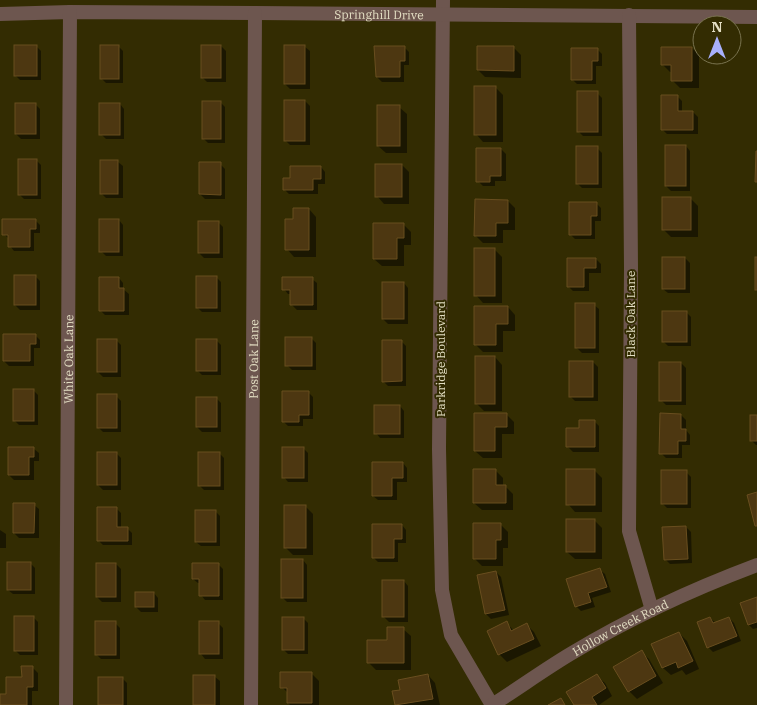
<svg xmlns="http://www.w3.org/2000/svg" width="757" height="705" viewBox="0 0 757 705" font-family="'IBM Plex Serif',serif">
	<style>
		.shadow { fill: #0007 }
		.building { fill: #4d3711; stroke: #694e1f }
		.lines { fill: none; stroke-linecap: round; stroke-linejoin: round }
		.minor { stroke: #6d564f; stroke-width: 14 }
		.labels { text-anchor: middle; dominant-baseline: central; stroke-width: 4; stroke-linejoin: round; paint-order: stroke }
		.street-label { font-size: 12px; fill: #e3dec3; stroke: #332c02 }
	</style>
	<rect width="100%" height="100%" fill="#332c02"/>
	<!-- shadow -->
	<g class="shadow">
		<polygon points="36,46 41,51 41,80 20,80 15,75"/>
		<polygon points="221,46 226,51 226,82 207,82 202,77"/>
		<polygon points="119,47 123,51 123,83 106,83 101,78"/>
		<polygon points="305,47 310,51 310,89 290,89 285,84"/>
		<polygon points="404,47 409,52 409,65 404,65 404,82 382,82 377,77"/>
		<polygon points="514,48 521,55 521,78 485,77 478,70"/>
		<polygon points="692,48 699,55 699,88 680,88 672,80 672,72 670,72 662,64"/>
		<polygon points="597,49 602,54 602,66 596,66 596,84 577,84 572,79"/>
		<polygon points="496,88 503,95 503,142 483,142 476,134"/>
		<polygon points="597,93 602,98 602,136 583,136 578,131"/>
		<polygon points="677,96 682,101 682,112 693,112 698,117 698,134 667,134 662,129"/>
		<polygon points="305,101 310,106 310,145 290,145 285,140"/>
		<polygon points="220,102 225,107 225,143 208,143 203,138"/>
		<polygon points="35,104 40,109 40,139 21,139 16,134"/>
		<polygon points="120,104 124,109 124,139 106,139 101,134"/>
		<polygon points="399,107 407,114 407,153 386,153 378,146"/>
		<polygon points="686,146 690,151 690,191 671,191 666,186"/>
		<polygon points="597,148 602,153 602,188 582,188 577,183"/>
		<polygon points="501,149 506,154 506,181 495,181 495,186 483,186 478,181"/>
		<polygon points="36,160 41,165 41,199 24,199 19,194"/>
		<polygon points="118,162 123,166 123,198 106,198 101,193"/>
		<polygon points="220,164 225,169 225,199 205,199 200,194"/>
		<polygon points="402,165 409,172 409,204 384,204 377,196"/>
		<polygon points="321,167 325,172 325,184 318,184 318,194 289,194 284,189 292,180"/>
		<polygon points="691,199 698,206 698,237 671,237 663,229"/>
		<polygon points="508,201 515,208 515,230 503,230 503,243 483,243 476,236"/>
		<polygon points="596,203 601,208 601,221 595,221 595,239 575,239 570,234"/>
		<polygon points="309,209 316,217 316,257 294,257 287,249 294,220"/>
		<polygon points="35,220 40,225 40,233 34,233 34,251 14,251 10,246 9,239 4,234"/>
		<polygon points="119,220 123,225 123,256 106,256 101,251"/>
		<polygon points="218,222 223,227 223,258 204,258 199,253"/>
		<polygon points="403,224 411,232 411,245 404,245 404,266 382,266 374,259"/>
		<polygon points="495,250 502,257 502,303 483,303 476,295"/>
		<polygon points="685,258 690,263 690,293 668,293 663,289"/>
		<polygon points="568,259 596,259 601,264 601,273 589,273 589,291 573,291 568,286"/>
		<polygon points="35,276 40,281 40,310 20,310 15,305"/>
		<polygon points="216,277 221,282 221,312 202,312 197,307"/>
		<polygon points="119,278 123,283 123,289 129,294 129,315 105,315 100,310"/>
		<polygon points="312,279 317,283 317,310 297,310 292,305 292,294 288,294 284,289"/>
		<polygon points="404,283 408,288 408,324 388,324 383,319"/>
		<polygon points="594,305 599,309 599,353 582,353 577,348"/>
		<polygon points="508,307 515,315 515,331 503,331 503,352 483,352 475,344"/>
		<polygon points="686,312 691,317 691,346 668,346 663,341"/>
		<polygon points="35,335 40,340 40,348 34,348 34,366 9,366 4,361"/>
		<polygon points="311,338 316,343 316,370 292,370 287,365"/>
		<polygon points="116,340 121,345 121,377 103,377 98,372"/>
		<polygon points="216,340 221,345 221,375 202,375 197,370"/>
		<polygon points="401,341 406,346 406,386 388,386 383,381"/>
		<polygon points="495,357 502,365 502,411 484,411 476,403"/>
		<polygon points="593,362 598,367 598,401 575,401 570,396"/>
		<polygon points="681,363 686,368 686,405 666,405 661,400"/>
		<polygon points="33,390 38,395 38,425 19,425 14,420"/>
		<polygon points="308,392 313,397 313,419 303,419 303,426 288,426 283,421"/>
		<polygon points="116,396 121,401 121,432 103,432 98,427"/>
		<polygon points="216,398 221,403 221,432 202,432 197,427"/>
		<polygon points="400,406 404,411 404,438 380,438 376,433"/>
		<polygon points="475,415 507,415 514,422 514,434 502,434 502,458 483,458 475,451"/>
		<polygon points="681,415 686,420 686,430 690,435 690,445 682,445 682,458 666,458 661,453"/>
		<polygon points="757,416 757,445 756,445 751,440"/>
		<polygon points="594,421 599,426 599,452 573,452 568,447"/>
		<polygon points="34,449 39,453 39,461 34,461 34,480 14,480 9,475"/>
		<polygon points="304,449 308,453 308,482 288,482 284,477"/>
		<polygon points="116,453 121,458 121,490 103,490 98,485"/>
		<polygon points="219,453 224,458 224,490 204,490 199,485"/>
		<polygon points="403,463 407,468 407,482 397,482 397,500 378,500 373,496"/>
		<polygon points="495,470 503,478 503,486 505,486 513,494 513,510 482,510 474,503"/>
		<polygon points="594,470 602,478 602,512 575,512 568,504"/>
		<polygon points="686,472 691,477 691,508 667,508 662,503"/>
		<polygon points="34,505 39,509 39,538 19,538 14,533"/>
		<polygon points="305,506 313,514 313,555 293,555 285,547"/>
		<polygon points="116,508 121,513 121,528 127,528 132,533 132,545 103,545 98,540"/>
		<polygon points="215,511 220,516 220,546 201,546 196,542"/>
		<polygon points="594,520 602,528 602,559 575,559 567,552"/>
		<polygon points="500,524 508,532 508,548 503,548 503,566 482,566 474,558"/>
		<polygon points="402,525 406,530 406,543 398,543 398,562 378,562 373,557"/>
		<polygon points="686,527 691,532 692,563 670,564 665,559"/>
		<polygon points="0,530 6,534 6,548 0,548"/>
		<polygon points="303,560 307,565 307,602 287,602 282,597"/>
		<polygon points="30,563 35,568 35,594 13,594 8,590"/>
		<polygon points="116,564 121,569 121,602 102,602 97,597"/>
		<polygon points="218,564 223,569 223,600 205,600 201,595 201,583 198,583 193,579"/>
		<polygon points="600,570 605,574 611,592 592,598 595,607 581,611 576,606"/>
		<polygon points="496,572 501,577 509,615 491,619 486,614 478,576"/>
		<polygon points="404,581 408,586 408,622 389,622 384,617"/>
		<polygon points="154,593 158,598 158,612 141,612 136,607"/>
		<polygon points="757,599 757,628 753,629 749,625"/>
		<polygon points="33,617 38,622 38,655 20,655 15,650"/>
		<polygon points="303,618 308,623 308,654 288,654 284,650"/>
		<polygon points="710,618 716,623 729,618 734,623 741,641 713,652 708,647"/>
		<polygon points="115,623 120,628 120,659 101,659 96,654"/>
		<polygon points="218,623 223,628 223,659 205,659 201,654"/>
		<polygon points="507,623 514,631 527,625 534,632 541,646 507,662 499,654"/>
		<polygon points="403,629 411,636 411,670 376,670 369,663 388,641"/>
		<polygon points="679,633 687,641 699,669 686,675 682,670 671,675 663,668 653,645"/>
		<polygon points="641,652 649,659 663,683 637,699 629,691"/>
		<polygon points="33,668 38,673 38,691 32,691 32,705 1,705 7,695"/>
		<polygon points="311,673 319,681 319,705 290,705 288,703 288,693 282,687"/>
		<polygon points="428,675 435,683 440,705 396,705 393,692 401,691"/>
		<polygon points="597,676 605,683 612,696 599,705 576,705"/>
		<polygon points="215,677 220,681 220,705 194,705"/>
		<polygon points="122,678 127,683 127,705 99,705"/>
	</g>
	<!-- building -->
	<g class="building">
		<rect x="14" y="45" width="23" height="31"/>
		<rect x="100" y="45" width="19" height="34"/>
		<rect x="201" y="45" width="20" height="33"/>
		<rect x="284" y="45" width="21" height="39"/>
		<polygon points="374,46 405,46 405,61 400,61 400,77 376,77"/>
		<polygon points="477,46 514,46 514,71 477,70"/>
		<polygon points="661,47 692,47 692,81 671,81 671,65 661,65"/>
		<polygon points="571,48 598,48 598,61 592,61 592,80 571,80"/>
		<rect x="474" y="86" width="22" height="49"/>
		<rect x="577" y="91" width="21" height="41"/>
		<polygon points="661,95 678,95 678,111 693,111 693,130 661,130"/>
		<rect x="284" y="100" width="21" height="41"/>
		<rect x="202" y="101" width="19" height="38"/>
		<rect x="15" y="103" width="21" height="31"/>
		<rect x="99" y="103" width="21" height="32"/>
		<rect x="377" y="105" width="23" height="41"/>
		<rect x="665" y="145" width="21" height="41"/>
		<rect x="576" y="146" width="22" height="38"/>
		<polygon points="476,148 501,148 501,176 490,176 490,182 476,182"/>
		<polygon points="756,151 757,151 757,182 755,182"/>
		<rect x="18" y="159" width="19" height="36"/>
		<rect x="100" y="160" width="18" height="34"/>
		<polygon points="199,162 221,162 221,195 199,194"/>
		<rect x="375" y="164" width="27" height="33"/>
		<polygon points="290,166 321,166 321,179 313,179 313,190 283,190 283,178 290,178"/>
		<rect x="662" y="197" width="29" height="33"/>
		<polygon points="475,199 508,200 508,223 496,223 496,236 474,236"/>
		<polygon points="569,202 597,202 597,216 591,216 591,235 569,235"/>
		<polygon points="293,208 309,208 309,250 285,250 285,219 293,219"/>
		<polygon points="2,219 36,219 36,229 30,229 30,247 8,247 8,235 2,235"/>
		<rect x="99" y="219" width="20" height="33"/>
		<rect x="198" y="221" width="21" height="32"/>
		<polygon points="373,223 404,223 404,238 397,238 397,259 373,259"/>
		<rect x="474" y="248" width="21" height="48"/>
		<rect x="662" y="257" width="23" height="32"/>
		<rect x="755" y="257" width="2" height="33"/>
		<polygon points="567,258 596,258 596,268 584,268 584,287 567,287"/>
		<rect x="14" y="275" width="22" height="30"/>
		<rect x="196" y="276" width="21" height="32"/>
		<polygon points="99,277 119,277 119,288 124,288 124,311 99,311"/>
		<polygon points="282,277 313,277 313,305 290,305 290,290 282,290"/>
		<rect x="382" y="282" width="22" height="37"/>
		<rect x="575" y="303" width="20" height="45"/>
		<polygon points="474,306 508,306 508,324 496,324 496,345 474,345"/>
		<rect x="662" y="311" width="25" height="31"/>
		<polygon points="3,334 36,334 36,344 30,344 30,361 3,361"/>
		<rect x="285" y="337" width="27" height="29"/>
		<rect x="97" y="339" width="20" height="33"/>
		<rect x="196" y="339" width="21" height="32"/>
		<polygon points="382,340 402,340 402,381 382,382"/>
		<rect x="475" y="356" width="20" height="48"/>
		<rect x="569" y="361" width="24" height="36"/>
		<rect x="659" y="362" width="22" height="39"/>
		<rect x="13" y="389" width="21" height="32"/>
		<polygon points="282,391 309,391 309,415 299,415 299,422 282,422"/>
		<rect x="97" y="394" width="20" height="34"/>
		<rect x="196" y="397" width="21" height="30"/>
		<rect x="374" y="405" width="26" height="29"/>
		<polygon points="474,413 507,413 507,427 495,427 495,451 474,451"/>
		<polygon points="660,413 681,414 681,429 686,429 686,441 678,441 678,454 659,454"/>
		<rect x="750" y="415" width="7" height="26"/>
		<polygon points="579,420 595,420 595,447 566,447 566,428 579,428"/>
		<polygon points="8,447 34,447 34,457 29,457 29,475 8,475"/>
		<rect x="282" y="447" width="22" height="31"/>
		<rect x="97" y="452" width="20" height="33"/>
		<rect x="198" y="452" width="22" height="34"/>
		<polygon points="372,462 403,462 403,478 392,478 392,496 372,496"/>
		<polygon points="473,469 496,469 496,485 506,485 506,503 473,503"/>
		<rect x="566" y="469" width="29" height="36"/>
		<rect x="661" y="470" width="26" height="34"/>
		<polygon points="757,492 757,526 755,526 747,495"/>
		<polygon points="13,503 35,503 34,533 13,533"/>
		<rect x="284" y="505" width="22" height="43"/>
		<polygon points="97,507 117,507 117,527 128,527 128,541 97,541"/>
		<rect x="195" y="510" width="21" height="32"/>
		<rect x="566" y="519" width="29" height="33"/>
		<polygon points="473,523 501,523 501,540 496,540 496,559 473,559"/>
		<polygon points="372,524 402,524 402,539 394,539 394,558 372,558"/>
		<polygon points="686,526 688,559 664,560 662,527"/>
		<rect x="281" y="559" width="22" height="39"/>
		<rect x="7" y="562" width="24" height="28"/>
		<rect x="96" y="563" width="20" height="34"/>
		<polygon points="192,563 219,563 219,596 199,596 199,579 192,579"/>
		<polygon points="600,568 607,587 588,593 591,602 575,607 566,579"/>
		<polygon points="496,571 505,610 485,614 477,575"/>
		<rect x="382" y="580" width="22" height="37"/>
		<rect x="135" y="592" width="19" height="15"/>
		<polygon points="757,597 757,622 748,625 740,603"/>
		<rect x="14" y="616" width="20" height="35"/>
		<rect x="282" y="617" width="22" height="33"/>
		<polygon points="710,617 713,623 729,617 737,636 707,648 697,622"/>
		<rect x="95" y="621" width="21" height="34"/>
		<rect x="199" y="621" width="20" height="33"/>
		<polygon points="507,621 511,631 527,623 534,639 498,655 487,631"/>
		<polygon points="387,627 404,627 404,663 367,663 367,640 387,640"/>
		<polygon points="679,632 693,661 678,668 676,662 662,668 651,644"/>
		<polygon points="642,650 656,676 628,692 613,667"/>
		<polygon points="21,666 33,666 33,687 27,687 27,705 0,705 0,694 6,694 6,677 22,677"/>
		<polygon points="280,672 312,672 312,703 287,703 287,688 280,688"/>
		<polygon points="428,674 433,699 395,705 392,691 400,690 398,680"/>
		<polygon points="597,674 606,688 592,697 597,705 574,705 566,692"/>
		<rect x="193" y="675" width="22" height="30"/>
		<rect x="98" y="677" width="25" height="28"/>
		<polygon points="561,698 565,705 548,705"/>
	</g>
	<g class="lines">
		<!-- minor -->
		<g class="minor">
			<polyline points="443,0 439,449 442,590 451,635 492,705"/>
			<path id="s1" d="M 0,14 L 70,12 L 255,13 L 757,17"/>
			<polyline points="629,15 631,268 629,531 652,610"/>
			<path id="s2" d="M 66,705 L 70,12"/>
			<path id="s3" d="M 251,705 L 255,13"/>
			<path id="s4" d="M 492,705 C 519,688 545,669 572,653 C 630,618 693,589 757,565"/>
		</g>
	</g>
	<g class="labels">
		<!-- street labels -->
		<g class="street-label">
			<text stroke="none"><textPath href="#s1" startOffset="379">Springhill Drive</textPath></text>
			<text transform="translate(630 314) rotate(-90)">Black Oak Lane</text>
			<text stroke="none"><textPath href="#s2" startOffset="346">White Oak Lane</textPath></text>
			<text stroke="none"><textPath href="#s3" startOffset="346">Post Oak Lane</textPath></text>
			<text transform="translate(440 359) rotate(-90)">Parkridge Boulevard</text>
			<text stroke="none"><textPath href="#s4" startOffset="150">Hollow Creek Road</textPath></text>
		</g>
	</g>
	<!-- north arrow -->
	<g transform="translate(717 40)"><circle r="24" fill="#332c02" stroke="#79734f"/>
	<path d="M0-4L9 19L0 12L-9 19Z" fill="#a8b0fc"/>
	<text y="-8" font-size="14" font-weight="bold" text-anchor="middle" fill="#e3dec3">N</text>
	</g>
</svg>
